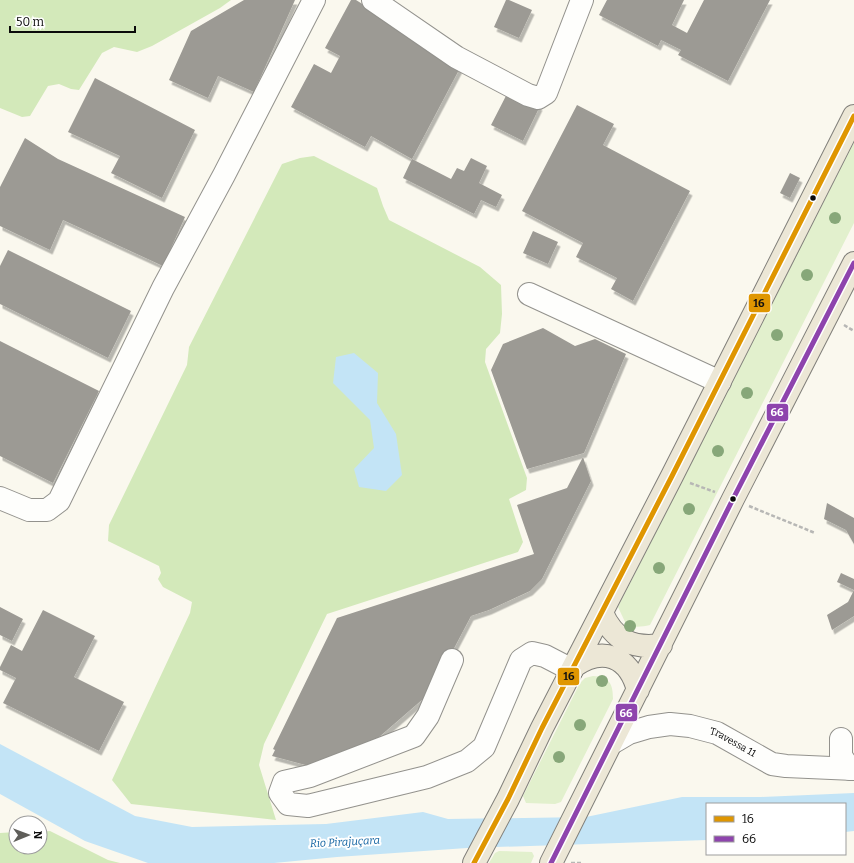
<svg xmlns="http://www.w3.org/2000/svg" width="854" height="863" font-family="Bitter,serif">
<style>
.green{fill:#e2f0cd}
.forest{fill:#d3e9ba}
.water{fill:#c3e4f6}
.building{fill:#9c9a94;filter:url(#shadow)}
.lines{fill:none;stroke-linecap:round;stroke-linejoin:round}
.minor-casing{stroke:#93928d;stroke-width:24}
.major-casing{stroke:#807f7a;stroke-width:24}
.path{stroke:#b7b7b5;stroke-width:2.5;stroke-dasharray:4 2;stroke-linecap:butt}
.minor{stroke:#fefefc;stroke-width:22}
.major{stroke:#ece7d6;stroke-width:22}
.bus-1-casing{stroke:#fff;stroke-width:8}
.bus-2-casing{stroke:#fff;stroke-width:8}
.bus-1{stroke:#df9601;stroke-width:5}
.bus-2{stroke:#8e44ad;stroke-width:5}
.tree{fill:#87a779}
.bus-dot{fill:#0b0b0b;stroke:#fff;stroke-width:1.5}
.labels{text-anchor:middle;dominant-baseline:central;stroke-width:4;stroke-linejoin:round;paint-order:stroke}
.street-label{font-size:10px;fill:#0b0b0b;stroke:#fff}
.water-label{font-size:11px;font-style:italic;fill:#1062a1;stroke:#fff}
.line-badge{stroke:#fff;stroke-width:1.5}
.badge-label{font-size:11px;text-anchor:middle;font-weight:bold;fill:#fff}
.pale-badge-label{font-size:11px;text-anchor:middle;font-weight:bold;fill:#111}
</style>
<defs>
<filter id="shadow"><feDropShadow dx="2.5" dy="4.5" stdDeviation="0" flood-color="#0004"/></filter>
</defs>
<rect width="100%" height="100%" fill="#faf8ee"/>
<path class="green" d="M854 142V223L650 625C641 627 634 628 626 624L618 607Z
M593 676C610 677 613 684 613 699L561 802 555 804 526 803 523 796 580 683 585 678Z
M499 851 532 852 534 856 531 863H489L495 853Z"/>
<path class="forest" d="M0 0H231L220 8 152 46 137 52 114 47 102 53 79 90 71 89 59 84 48 86 30 116 22 117 0 108Z
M314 156 377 188 383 206 389 220 480 267 501 285 502 314 500 333 486 349 485 362 527 478 526 490 509 499 523 542 518 552 327 614 264 744 259 765 276 820 131 804 112 780 190 613 192 602 163 587 158 579 161 573 159 566 108 541 109 525 187 365 189 347 282 164 300 158Z
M50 831 108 860 120 863H0V833L16 832V847H40V832Z"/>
<path class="water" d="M354 353 378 373 377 403 396 434 402 475 386 491 359 487 354 469 374 448 370 420 333 383 336 357Z
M0 744 135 816 192 827 326 824 423 812 448 819 586 817 682 797H761L854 793V831L845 832V804H707V840L467 848 337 857 274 863H148L85 841 0 794Z"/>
<path class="building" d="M244 0H295L254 92 218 76 208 98 169 80 191 31Z
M351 0H356L461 66 412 159 451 179 457 168 464 171 471 158 487 166 479 183 502 195 496 207 481 200 474 214 403 178 412 159 371 136 365 147 291 107 314 64 331 73 340 56 325 48Z
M506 0H509L532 10 519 38 494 27Z
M607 0H684L672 25 687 33 704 0H770L728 81 678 55 681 50 661 40 658 46 599 15Z
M95 78 195 130 162 198 111 173 120 156 68 132Z
M509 90 540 106 523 141 491 125Z
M577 105 614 124 603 145 690 191 633 301 611 289 617 278 576 257 583 243 522 211Z
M25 138 58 159 185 217 163 266 63 220 50 250 0 226V187Z
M790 173 800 178 790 198 780 193Z
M533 231 558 242 548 264 523 253Z
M8 250 131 311 108 358 0 304V266Z
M543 328 575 346 595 339 626 354 584 453 527 469 491 370 503 344Z
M0 341 99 391 53 483 0 456Z
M583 457 591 481 542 579 530 591 489 610 471 616 431 692 371 744 313 767 272 756 275 750 273 749 337 618 534 554 517 505 567 488Z
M827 503 854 518V544L846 530 824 519Z
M841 573 854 579V590L837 582Z
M854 590V616L832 630 827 615 848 602Z
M0 607 23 619 12 641 0 635Z
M43 610 95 636 74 677 124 702 99 751 3 703 16 678 0 670V667L11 645 22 651Z"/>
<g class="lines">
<defs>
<g id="minor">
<path d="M373 0 456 57 528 95 538 98 546 93 582 0"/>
<path d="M529 294 720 382"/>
<path d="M0 498 29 510H47L59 501 163 288 224 175 314 0"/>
<path d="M452 660 428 716 414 736 310 776 284 782 280 793 288 804 308 806 427 777 467 761 484 747 521 660 532 653 545 656 572 670"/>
<path d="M841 739V756L850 769"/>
<path id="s1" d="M612 743 629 733 649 727 670 724 690 726 717 733 772 764 786 766 854 769"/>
</g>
<path id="major" d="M602 613C614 640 632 649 661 645
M574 666C603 646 629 656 638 690
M474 863 508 799 542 728 672 476 854 116
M551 863 733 499 854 263"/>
</defs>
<use href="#minor" class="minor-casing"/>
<use href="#major" class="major-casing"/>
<path class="path" d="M844 325 854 331
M690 483 715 492
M749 506 815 533
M571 863H582"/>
<use href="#minor" class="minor"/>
<use href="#major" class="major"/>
<defs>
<path id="bus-1" d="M474 863 508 799 542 728 672 476 854 116"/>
<path id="bus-2" d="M551 863 733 499 854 263"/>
</defs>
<use href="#bus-1" class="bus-1-casing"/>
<use href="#bus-2" class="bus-2-casing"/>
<use href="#bus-1" class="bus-1"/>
<use href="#bus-2" class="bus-2"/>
</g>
<g class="tree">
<circle cx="835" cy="218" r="6"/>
<circle cx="807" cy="275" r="6"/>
<circle cx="777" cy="335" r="6"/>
<circle cx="747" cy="393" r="6"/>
<circle cx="718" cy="451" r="6"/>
<circle cx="689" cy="509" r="6"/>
<circle cx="659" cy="568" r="6"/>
<circle cx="630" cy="626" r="6"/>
<circle cx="602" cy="681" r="6"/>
<circle cx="580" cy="725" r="6"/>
<circle cx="559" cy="757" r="6"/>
</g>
<g class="bus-dot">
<circle cx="813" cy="198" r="3.5"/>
<circle cx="733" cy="499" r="3.5"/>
</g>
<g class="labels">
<g class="street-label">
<text stroke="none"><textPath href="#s1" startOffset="128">Travessa 11</textPath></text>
</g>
<g class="water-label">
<text transform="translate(345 842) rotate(-3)">Rio Pirajuçara</text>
</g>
</g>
<g class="line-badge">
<rect x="748" y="293" width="23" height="20" rx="4" fill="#df9601"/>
<rect x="766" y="403" width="23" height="19" rx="4" fill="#8e44ad"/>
<rect x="557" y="667" width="23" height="19" rx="4" fill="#df9601"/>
<rect x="615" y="703" width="23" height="19" rx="4" fill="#8e44ad"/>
</g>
<g class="badge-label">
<text x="777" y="416">66</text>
<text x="626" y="717">66</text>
</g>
<g class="pale-badge-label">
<text x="759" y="307">16</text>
<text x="569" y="680">16</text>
</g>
<rect x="706" y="803" width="140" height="52" fill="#ffffff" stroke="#9d9d9d"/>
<rect x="714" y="816" width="20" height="6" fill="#df9601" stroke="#9d9d9d"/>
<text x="742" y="823" font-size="12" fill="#0b0b0b">16</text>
<rect x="714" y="836" width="20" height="6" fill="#8e44ad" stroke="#9d9d9d"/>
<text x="742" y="843" font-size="12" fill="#0b0b0b">66</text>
<g transform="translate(28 835) rotate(89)"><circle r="19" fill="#ffffff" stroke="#9d9d9d"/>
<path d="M0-3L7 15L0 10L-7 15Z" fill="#5f5e5a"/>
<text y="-6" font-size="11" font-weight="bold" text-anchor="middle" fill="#0b0b0b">N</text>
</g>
<path d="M10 26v6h125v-6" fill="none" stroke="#0b0b0b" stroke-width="2"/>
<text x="16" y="26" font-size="12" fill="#0b0b0b" stroke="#ffffff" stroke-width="3" paint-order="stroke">50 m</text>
</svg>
